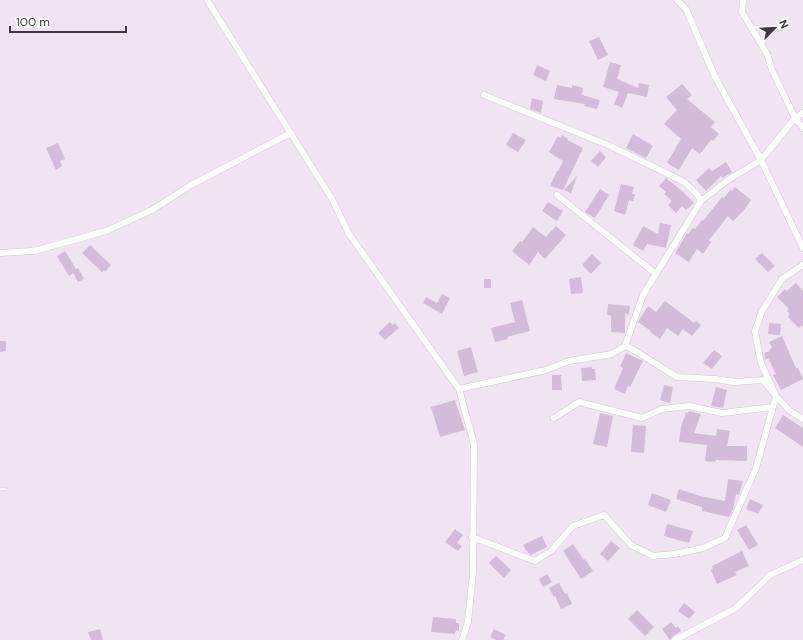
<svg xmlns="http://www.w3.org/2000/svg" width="803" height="640" font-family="'DM Sans',sans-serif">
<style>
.building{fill:#d2bcd7}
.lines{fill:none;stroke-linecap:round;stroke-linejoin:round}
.service-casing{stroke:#d8c3dc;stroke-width:4}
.minor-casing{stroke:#d8c3dc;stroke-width:7}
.service{stroke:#fff;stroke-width:3}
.minor{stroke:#fff;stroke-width:6}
</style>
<rect width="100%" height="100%" fill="#f1e4f2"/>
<path class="building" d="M599 37 608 55 598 60 589 41Z
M610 62 621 65 617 79 638 88 639 83 649 85 647 97 628 93 622 108 614 104 619 92 603 87Z
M537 65 550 71 546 81 533 75Z
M682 84 692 95 687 99 715 122 711 127 719 134 713 141 711 140 700 154 692 148 679 170 667 163 681 139 664 124 677 110 666 97Z
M557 85 572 88V85L583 88 582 95 600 100 597 109 584 106 585 104 554 99Z
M532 98 543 101 541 113 530 109Z
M513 133 526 140 518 152 506 145Z
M633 134 653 146 646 158 626 148Z
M562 135 568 139 567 140 583 148 563 190 550 186 557 171H558L563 161 549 152 558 136 561 138Z
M58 143 65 159 60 161 62 166 56 170 46 148Z
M600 151 606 157 598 167 591 161Z
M726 162 732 172 723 178 721 176 706 191 696 180 709 168 712 171Z
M577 176 571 193 564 190Z
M666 178 681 190 694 203 686 210 682 206 676 213 668 205 672 201 664 194 666 192 659 186Z
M621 184 634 187 632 194H635L633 201 629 200 625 215 614 211Z
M735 187 751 200 744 210 733 221 728 216 709 240 711 242 703 254 697 249 689 262 675 253 687 233 688 234 693 228 695 229 702 220 703 221 722 197 724 198 731 189 732 191Z
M600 189 609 195 595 218 585 212Z
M548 202 563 211 557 221 542 211Z
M660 223 671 225 666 248 647 244 643 251 633 245 643 226 658 234Z
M556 226 566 235 545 259 538 252 529 265 512 251 520 241 522 242 533 227 546 237Z
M90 245 111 265 105 272 104 270 102 272 82 253Z
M65 251 76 269 78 268 84 279 78 282 73 273 69 276 57 256Z
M762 253 775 266 768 272 755 259Z
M592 254 601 263 591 274 582 265Z
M581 277 583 293 571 294 569 279Z
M484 279H491V288H484Z
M796 283 803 291V325L799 328 788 317 790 314 787 311 789 309 777 297 785 289 787 291Z
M442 294 450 298 442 314 423 303 426 297 437 303Z
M522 300 530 331 507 337 508 339 495 342 491 328 515 322 510 303Z
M665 301 694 323 696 321 701 325 692 336 683 329 678 336 667 328 660 339 650 332 651 331 638 322 648 306 656 312Z
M608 304 630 306 629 315 625 313V333L611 332V316L607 315Z
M390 322 393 325 395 323 399 328 385 340 378 333Z
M769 323 781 324 780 335 768 334Z
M782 336 796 368H798L803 379 781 390 773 375 776 374 768 358 765 360 764 353 770 351 769 350 772 348 769 342Z
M0 341H6V351L0 352Z
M471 347 478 372 464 376 457 351Z
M714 350 722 356 712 369 703 363Z
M626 353 643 361 630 387 628 386 625 394 614 389 623 368 620 367Z
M592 367V369H595L596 380 582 381 581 368Z
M552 375H561L562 390H552Z
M664 385 673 387 670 403 660 400Z
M716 387 727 390 723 408 711 406Z
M455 400 465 430 440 437 431 407Z
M689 411 701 414 694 433 716 436 717 429 730 431 727 446H747V461L716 460 715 462 705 461 707 445 679 442 681 427 686 413H688Z
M600 413 613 416 607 447 593 444Z
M783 415 803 428V447L775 428Z
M633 425 646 426 644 453 631 452Z
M728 479 743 481 739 495 736 494 733 509 729 517 702 511V507L676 499 679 489 700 496 725 501Z
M652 493 671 500 666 512 648 505Z
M750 499 763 505 758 514 746 509Z
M667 524 693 531 689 543 664 536Z
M746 525 758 545 749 550 737 530Z
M455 529 463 535 457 543 462 546 458 551 445 542Z
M542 536 547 547 531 555 528 553 523 545Z
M611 541 620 548 608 561 600 554Z
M573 544 584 560 585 559 593 571 581 579 563 551Z
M742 551 749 566 735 572 737 575 717 584 711 570 713 569 712 566Z
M496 556 511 570 504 578 489 563Z
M547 574 552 582 543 587 539 579Z
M559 583 565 594 567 593 572 604 561 609 555 596 554 597 549 588Z
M684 603 695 612 689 619 678 611Z
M637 610 654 627 645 636 628 619Z
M433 617 456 619V623H459V631L456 630 455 634 431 632Z
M671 622 676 628 678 626 681 631 673 636 670 640 662 629Z
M100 629 103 640H91L88 632Z
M494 629 506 635 503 640H496L490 637Z"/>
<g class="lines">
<defs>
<path id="service" d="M0 489H5"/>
<path id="minor" d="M207 0 332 199 349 234 459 389 474 444 473 572 468 622 462 640
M677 0 686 9 715 77 761 160 803 248
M743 0 742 12 767 54 772 70 795 118 803 128
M484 95 608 145 658 169 684 182 697 194 701 201
M557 195 656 274
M0 253 34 251 106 231 152 210 191 185 291 133
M803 265 782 279 762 311 755 331 761 363 776 396 790 411 803 419
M625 346 643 295 701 201 728 180 761 160 795 118 803 113
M459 389 546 370 569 361 612 354 625 346 632 349 677 377 715 379 734 382 763 380 776 396 756 468 725 538 703 548 675 554 653 556 631 545 604 515 573 526 551 551 535 561 472 537
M554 418 579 402 642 418 662 409 689 406 722 413 773 407
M675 640 736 608 770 575 803 560"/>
</defs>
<use href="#service" class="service-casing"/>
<use href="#minor" class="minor-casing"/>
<use href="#service" class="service"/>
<use href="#minor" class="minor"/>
</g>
<g transform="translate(775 28) rotate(66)" stroke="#ffffff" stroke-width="3" paint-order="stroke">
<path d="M0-3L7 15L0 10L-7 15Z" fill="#413444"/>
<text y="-6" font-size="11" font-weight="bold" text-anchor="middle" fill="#413444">N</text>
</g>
<path d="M10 26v6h116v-6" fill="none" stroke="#413444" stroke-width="2"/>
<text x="16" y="26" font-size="12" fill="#413444" stroke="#ffffff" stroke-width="3" paint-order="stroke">100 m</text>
</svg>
